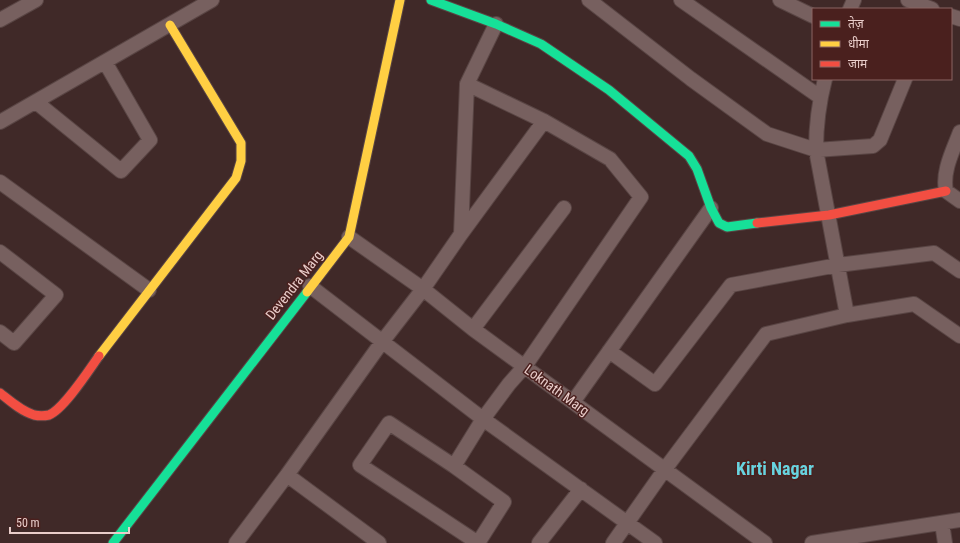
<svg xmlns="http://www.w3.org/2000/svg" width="960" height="543" font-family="'Roboto Condensed','Noto Sans Devanagari',sans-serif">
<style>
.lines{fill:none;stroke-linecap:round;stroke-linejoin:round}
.street-casing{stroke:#594544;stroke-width:16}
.fast-casing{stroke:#594544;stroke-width:11}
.slow-casing{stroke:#594544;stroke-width:11}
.jam-casing{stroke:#594544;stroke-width:11}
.street{stroke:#77605f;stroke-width:14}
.fast{stroke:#16e098;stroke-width:9}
.slow{stroke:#ffcf43;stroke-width:9}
.jam{stroke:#f24e42;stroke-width:9}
.labels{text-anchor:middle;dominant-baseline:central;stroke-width:3;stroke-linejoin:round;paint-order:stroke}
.street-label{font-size:14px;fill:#e9cdca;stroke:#4a201e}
.district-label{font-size:18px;font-weight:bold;fill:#68d3df;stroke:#4a201e}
</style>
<rect width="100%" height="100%" fill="#402928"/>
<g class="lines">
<defs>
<path id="street" d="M589 0 691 79 767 134 816 150 873 146 880 140 905 79
M681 0 820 97
M780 0 813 16
M908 0 932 9
M850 9 854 0
M951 16 960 19
M0 20 36 0
M825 79C819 102 816 126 816 150L847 315
M36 102 121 171 150 140 105 62
M0 122 212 0
M960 132C953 151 942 171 946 191L960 201
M0 182 149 290
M461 234 467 84
M349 237 423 289 473 329 765 543
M0 252 56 295 14 343 0 332
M310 286 483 419 655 543
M473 329 564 208
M609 351 655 384 731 285 838 265 934 253 960 271
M573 402 711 208
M389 423 454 466 504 502 478 543 360 465Z
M454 466 483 419 509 384 525 366 641 197 610 159 544 121 467 84 496 24
M287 475 379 543
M942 523 945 543
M236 543 287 475 382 342 423 289 461 234 544 121
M539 543 581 489
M613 543 665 469 766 334 847 315 914 304 960 336
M812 543 960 520"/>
<path id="fast" d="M431 0 496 24 541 44 609 90 689 156 697 169 711 208 719 223 727 227 757 223
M113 543 307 292"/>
<path id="slow" d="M307 292 349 237 400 0
M99 356 236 178 241 161V143L170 25"/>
<path id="jam" d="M757 223 829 215 946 191
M0 393C10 401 21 411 34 415 39 416 44 416 49 415 64 409 89 370 99 356"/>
</defs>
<use href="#street" class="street-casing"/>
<use href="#fast" class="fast-casing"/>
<use href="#slow" class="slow-casing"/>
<use href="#jam" class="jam-casing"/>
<use href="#street" class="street"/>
<use href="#fast" class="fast"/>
<use href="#slow" class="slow"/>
<use href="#jam" class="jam"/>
</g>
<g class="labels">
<g class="street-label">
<text transform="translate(294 285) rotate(-52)">Devendra Marg</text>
<text transform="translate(557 390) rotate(36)">Loknath Marg</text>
</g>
<g class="district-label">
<text x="775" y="468">Kirti Nagar</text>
</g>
</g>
<rect x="812" y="8" width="140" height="72" fill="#4a201e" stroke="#8a6563"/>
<rect x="820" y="21" width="20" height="6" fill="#16e098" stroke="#8a6563"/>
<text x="848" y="28" font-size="12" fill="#e9cdca">तेज़</text>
<rect x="820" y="41" width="20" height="6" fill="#ffcf43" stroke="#8a6563"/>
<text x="848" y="48" font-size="12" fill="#e9cdca">धीमा</text>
<rect x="820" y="61" width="20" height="6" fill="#f24e42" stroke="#8a6563"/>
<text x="848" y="68" font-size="12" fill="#e9cdca">जाम</text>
<path d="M10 527v6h119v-6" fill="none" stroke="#e9cdca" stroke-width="2"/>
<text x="16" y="527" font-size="12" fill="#e9cdca" stroke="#4a201e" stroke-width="3" paint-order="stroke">50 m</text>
</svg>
